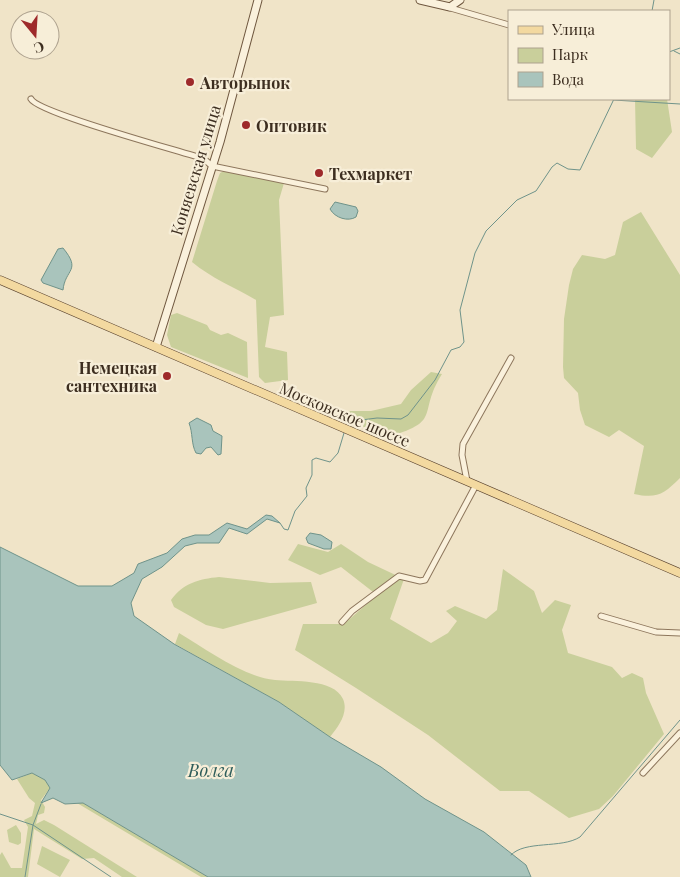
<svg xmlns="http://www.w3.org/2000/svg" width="680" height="877" font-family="'Playfair Display',serif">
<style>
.green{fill:#c9cf9b}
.water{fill:#a9c4bc;stroke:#6f938a}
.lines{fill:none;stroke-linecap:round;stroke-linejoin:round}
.stream{stroke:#6f938a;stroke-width:1}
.street-casing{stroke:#8d765c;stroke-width:7}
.secondary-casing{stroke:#6f573f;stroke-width:9}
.primary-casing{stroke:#5b4430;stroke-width:9}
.street{stroke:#faf1dc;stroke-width:5}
.secondary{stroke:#faf1dc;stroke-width:7}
.primary{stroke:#f3d9a0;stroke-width:8}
.poi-dot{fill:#9e2a2b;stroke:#f7eed8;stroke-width:2}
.labels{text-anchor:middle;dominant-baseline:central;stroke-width:4.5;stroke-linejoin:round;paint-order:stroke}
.poi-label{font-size:16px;font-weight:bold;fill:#3d2e20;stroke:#f7eed8;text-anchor:start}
.street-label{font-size:16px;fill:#3d2e20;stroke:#f7eed8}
.water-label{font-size:18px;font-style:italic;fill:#2f5d5a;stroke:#f7eed8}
</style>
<rect width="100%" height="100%" fill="#f0e4c8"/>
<path class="green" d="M635 99H667L672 132 652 158 636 149Z
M226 170 284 183 279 200 284 315 270 317 265 347 287 352 288 380 265 383 259 377 256 300C234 287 211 278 192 262L217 181 220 173Z
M641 212 680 275V478C664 494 657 499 634 494L644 446 619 430 609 437 585 425 580 410 578 393 564 378 563 367 564 319 569 285 573 269 582 255 605 259 615 255 623 222Z
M177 313 207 325 210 330 221 335 228 333 247 342 248 378 171 347 167 335 171 315Z
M431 372 442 374C416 415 445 421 384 438L345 417V411H371L401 404 411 390Z
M298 544 328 552 341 544 368 562 404 579 390 619 431 643 448 633 457 621 446 611 455 606 486 619 497 610 503 569 534 591 542 613 555 600 571 605 562 630 568 653 612 667 622 678 632 673 643 678 646 693 664 734 613 796 599 809 569 818 529 791H500L428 735 356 688 295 650 303 624H344L377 595 341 567 320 575 288 560Z
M219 577 270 583 311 582 317 603 223 629 206 625 174 607 171 600C183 583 199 579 219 577Z
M179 633C208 650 241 676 275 680 294 682 333 678 343 699 349 713 338 727 330 737L279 702 175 644Z
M32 773 45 780 50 788 41 800 45 807 44 813 38 815 36 824 44 820 54 825 137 877H122L94 858 82 859 34 829 28 877H0V855L2 852 11 868H22L28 827 24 820 32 816 35 803 29 798 17 779Z
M77 803H83L208 877H201Z
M16 825 21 833V843L18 845 9 842 7 830Z
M42 846 70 860 60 877 37 864Z"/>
<path class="water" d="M335 202 356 207 358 211 356 217C348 222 335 218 330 209Z
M63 248C82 271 65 269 63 290L43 283 41 280 58 249Z
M197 418 211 425 213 431 222 436 221 454 218 455 211 447 206 448 201 454 196 453C191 444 193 433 189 423Z
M266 515 272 516 280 523 267 519 247 534 229 528 219 543H197L185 546 162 567 142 579 131 603 134 616 174 644 279 702 330 737 381 767 425 799 484 832 526 865 531 877H208L83 803 65 804 53 798 41 803 50 788 45 780 32 773 12 780 0 765V547L78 586H112L134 573 138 564 167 553 182 539 195 535H209L227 523 247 529Z
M310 533 321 535 332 542 331 549H324L308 543 306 538Z"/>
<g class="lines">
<path class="stream" d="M652 11 654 0
M674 51 680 54
M669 52 680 48
M613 100 680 104
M347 427 349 424 361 420 377 418 401 419 408 415 435 380 451 350 460 347 464 342 460 310 475 253 486 231 517 200 536 191 552 167 557 163 568 169 580 170 614 99
M280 523 284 529 288 530 295 511 307 496 306 488 312 475V460L316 458 330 462 338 453 344 433
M0 814 33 825 111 877
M511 855C525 840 561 849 580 837L680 720
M25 877 33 825 41 804"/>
<defs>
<path id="street" d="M447 7 509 25
M31 99C38 113 180 151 204 159L212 166 325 189
M467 481 462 455 463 444 511 358
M601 616 656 632 680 633
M342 622 352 611 399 576 420 581 425 580 476 485
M643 773 680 733"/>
<path id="secondary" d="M420 0 450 7 460 0
M156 347 220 142 258 0"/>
<path id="primary" d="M0 280 680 573"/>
</defs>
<use href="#street" class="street-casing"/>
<use href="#secondary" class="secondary-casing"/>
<use href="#primary" class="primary-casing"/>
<use href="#street" class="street"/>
<use href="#secondary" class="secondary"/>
<use href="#primary" class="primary"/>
</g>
<g class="poi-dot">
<circle cx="190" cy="82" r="5"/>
<circle cx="246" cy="125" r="5"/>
<circle cx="319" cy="173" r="5"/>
<circle cx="167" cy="376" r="5"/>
</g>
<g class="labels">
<g class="poi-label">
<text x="200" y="82">Авторынок</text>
<text x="256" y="125">Оптовик</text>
<text x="329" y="173">Техмаркет</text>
<text x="157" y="367" text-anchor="end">Немецкая<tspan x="157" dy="18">сантехника</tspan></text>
</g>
<g class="street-label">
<text transform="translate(195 170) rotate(-73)">Коняевская улица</text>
<text transform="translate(345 414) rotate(23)">Московское шоссе</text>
</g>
<g class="water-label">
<text x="211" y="770">Волга</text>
</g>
</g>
<rect x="508" y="10" width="162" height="90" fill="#f7eed8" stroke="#ada18e"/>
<rect x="518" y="26" width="25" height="8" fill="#f3d9a0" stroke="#ada18e"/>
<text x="552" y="35" font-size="15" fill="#3d2e20">Улица</text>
<rect x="518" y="48" width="25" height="15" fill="#c9cf9b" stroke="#ada18e"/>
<text x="552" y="60" font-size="15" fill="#3d2e20">Парк</text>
<rect x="518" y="72" width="25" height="15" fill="#a9c4bc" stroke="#ada18e"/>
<text x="552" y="85" font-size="15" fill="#3d2e20">Вода</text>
<g transform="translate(35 35) rotate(162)"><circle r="24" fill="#f7eed8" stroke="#ada18e"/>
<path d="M0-4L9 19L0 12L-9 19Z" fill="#9e2a2b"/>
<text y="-8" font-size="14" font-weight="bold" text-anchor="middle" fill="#3d2e20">С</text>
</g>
</svg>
